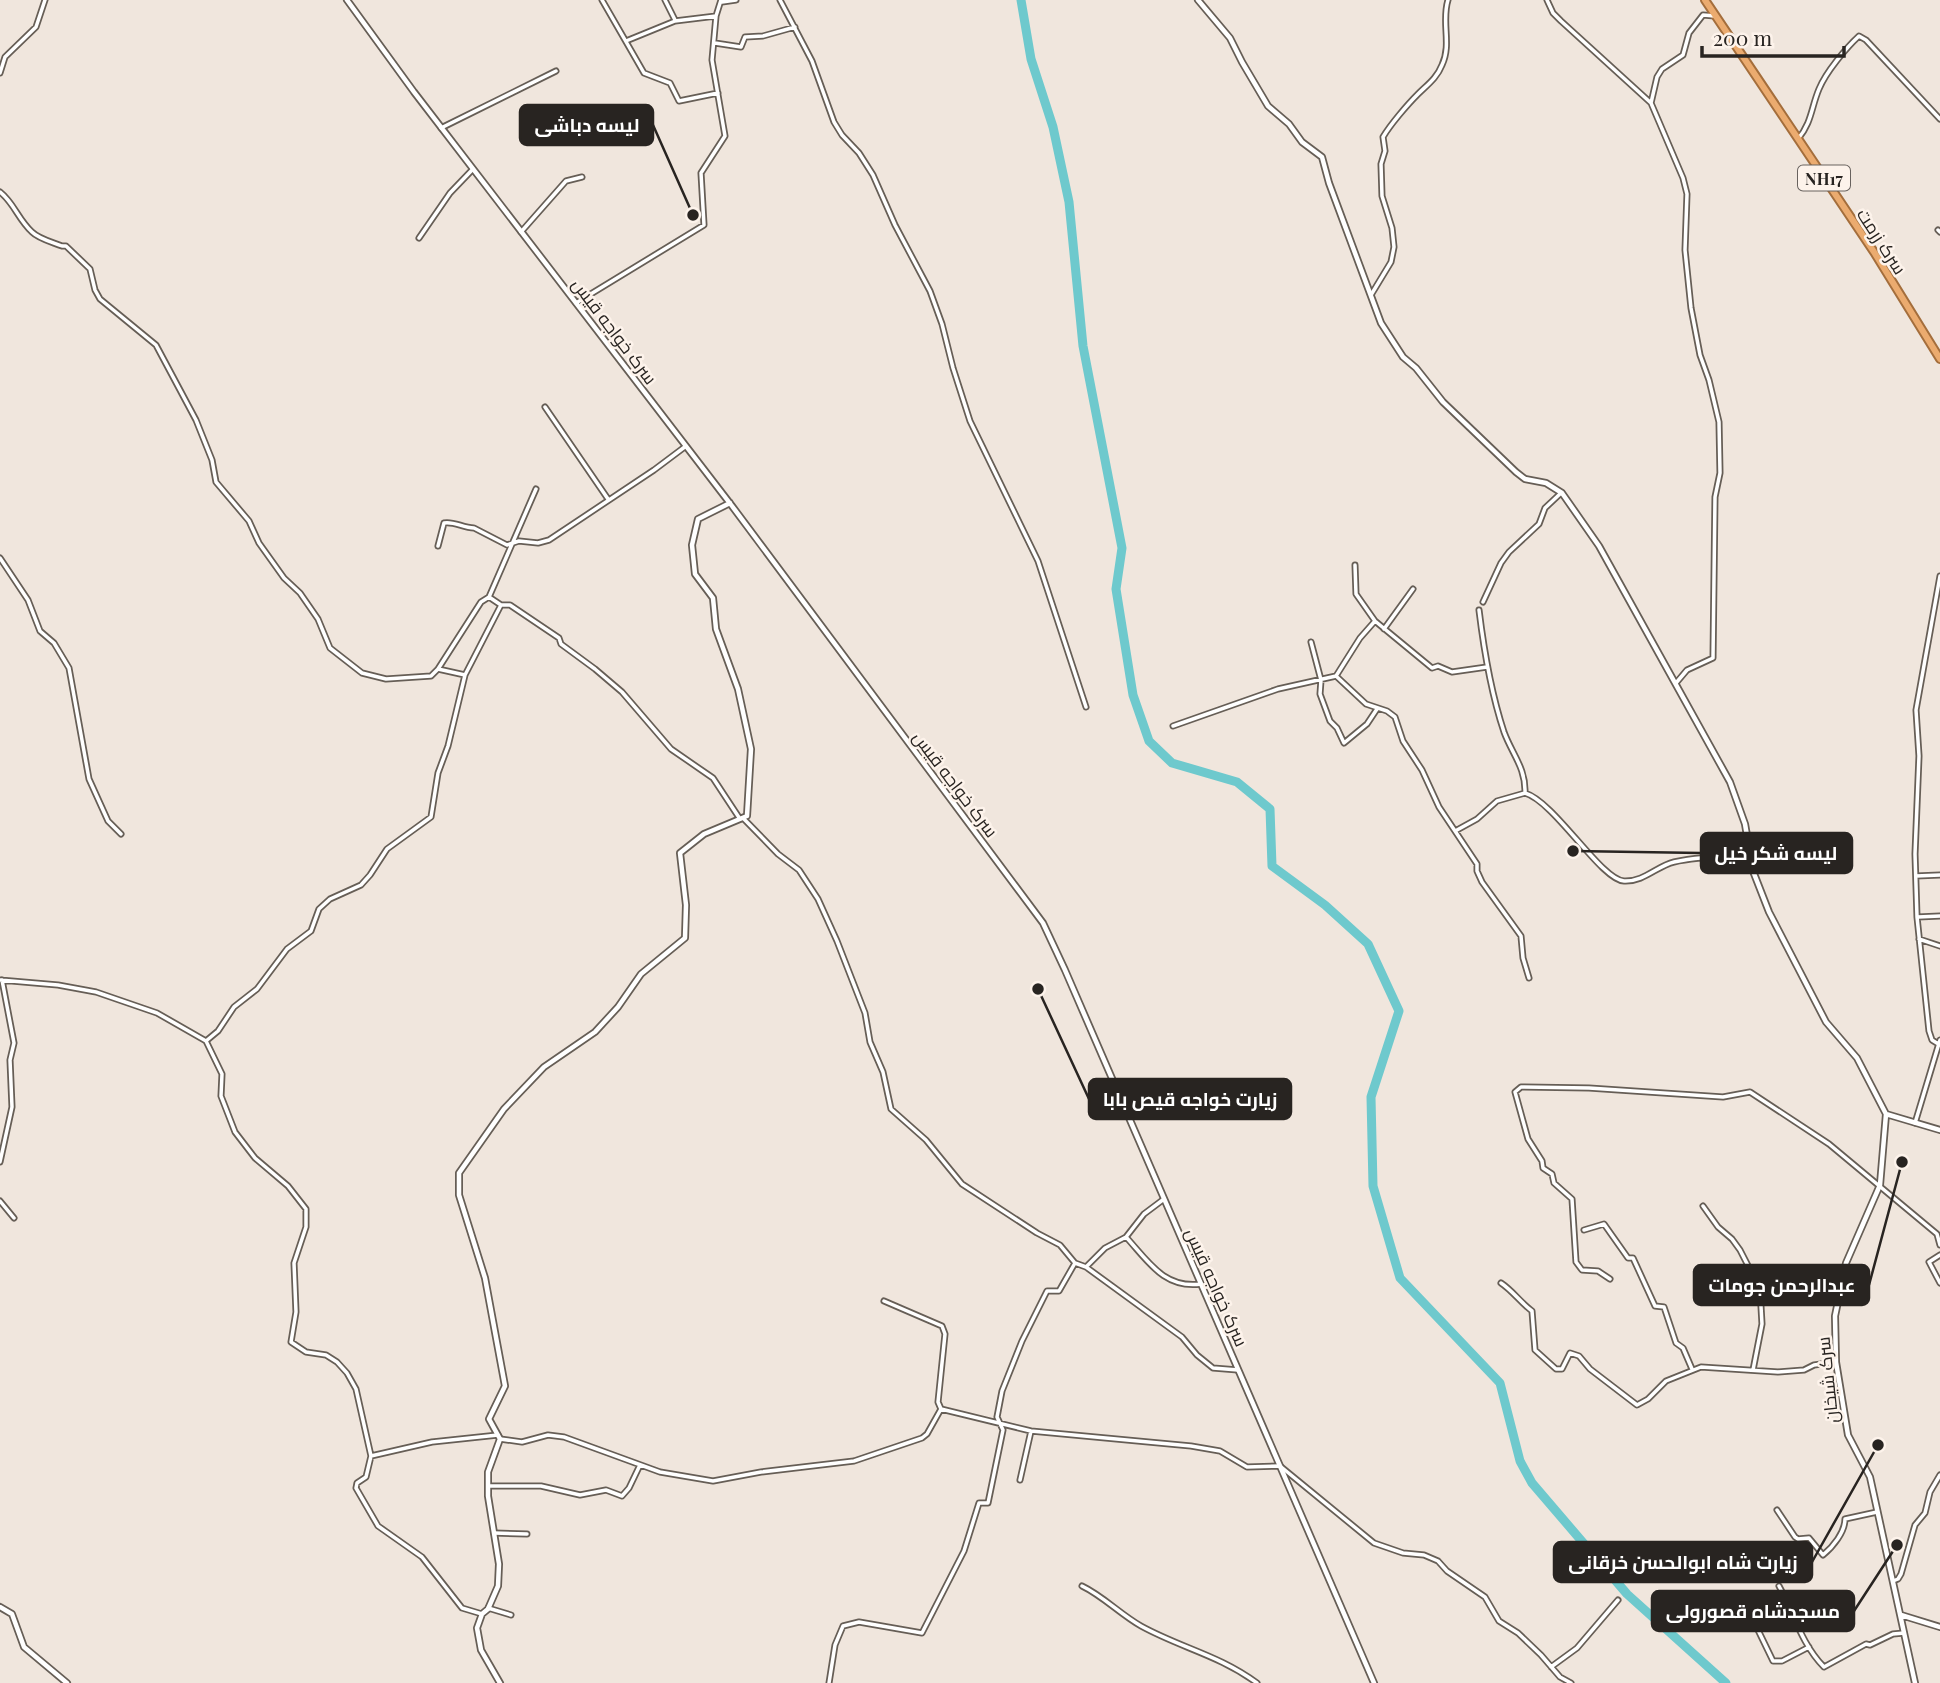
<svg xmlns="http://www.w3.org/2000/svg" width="1940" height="1683" font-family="'Playfair Display',Cairo,serif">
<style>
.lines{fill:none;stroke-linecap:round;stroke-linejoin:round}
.river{stroke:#6ec9cd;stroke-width:9}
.minor-casing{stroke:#665e56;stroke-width:7}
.tertiary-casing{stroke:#665e56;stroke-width:8}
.trunk-casing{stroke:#a46e3c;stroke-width:10}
.minor{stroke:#fff;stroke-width:3.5}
.tertiary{stroke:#fff;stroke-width:4.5}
.trunk{stroke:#ebab6f;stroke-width:6}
.labels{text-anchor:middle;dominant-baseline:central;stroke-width:5;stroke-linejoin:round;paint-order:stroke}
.shield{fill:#fdf3eb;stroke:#68625e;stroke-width:2}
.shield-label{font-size:16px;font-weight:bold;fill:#282421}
.street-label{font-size:18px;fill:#282421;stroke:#fdf3eb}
.leader{fill:none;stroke:#282421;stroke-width:2.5}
.callout-dot{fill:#282421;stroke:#fdf3eb;stroke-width:2.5}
.callout{fill:#282421;stroke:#282421;stroke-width:2.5}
.callout-label{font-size:19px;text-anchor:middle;font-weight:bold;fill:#fff}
</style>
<rect width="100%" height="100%" fill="#f0e6dd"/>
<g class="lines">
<path class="river" d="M1021 0 1031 59 1053 127 1069 202 1083 346 1122 548 1116 589 1133 695 1149 741 1172 763 1237 782 1270 809 1272 866 1325 905 1368 944 1399 1011 1371 1097 1373 1186 1400 1278 1500 1383 1520 1461 1532 1483 1627 1594 1726 1683"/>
<defs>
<path id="minor" d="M602 0 644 73 670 83 679 101 718 93
M665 0 675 20
M780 0 812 61 834 122 842 135 859 153 873 175 895 225 930 291 942 324 953 368 970 421 1038 561 1086 707
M1547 0 1553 13 1561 21 1651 103 1683 178 1687 194 1685 250 1691 308 1700 355 1709 380 1719 422 1720 473 1715 497 1713 658 1687 670 1676 683
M722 2 736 0
M626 41 675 21 716 16
M715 43 741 47 745 37 763 36 795 27
M0 73 5 57 36 27 45 0
M1651 103 1657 77 1662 69 1683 55 1689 33 1703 15 1715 16
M441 128 556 71
M1798 139C1812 122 1811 108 1819 89 1826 72 1846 48 1859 36L1866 40 1940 119
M0 192C14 203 18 219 32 232 39 239 52 242 62 246H66L90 269 95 290 100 299 156 345 196 420 212 460 216 482 249 521 259 543 284 578 300 593 318 619 330 648 362 673 386 679 431 676 438 669 465 675
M1938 230 1940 232
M521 232 566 181 582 177
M419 238 450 193 473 169
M1371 295 1391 262 1394 247 1392 228 1382 196 1381 164 1385 151 1383 137C1390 125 1407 105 1418 94 1427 85 1437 78 1442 65 1452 44 1441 22 1448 0
M576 303 704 225 701 173 725 136 712 60 716 16 721 0
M545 407 608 499
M438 546 444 523C454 521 463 528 474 528L507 545 519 541 538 543 549 540 654 470 686 446
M0 558 28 600 40 631 54 643 69 668 89 779 108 821 121 834
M1355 565 1356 594 1375 621 1432 668 1438 666 1452 672 1487 667
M1940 576 1916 710 1919 756 1915 854 1917 917 1929 1031 1932 1040 1940 1045
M489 597 501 605H510L559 638 561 644 595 669 622 692 671 749 713 778 740 819
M1483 602 1501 563 1509 552 1539 524 1545 508 1561 493
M1479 610C1484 651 1491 693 1504 732 1512 754 1526 768 1525 793 1555 802 1601 880 1624 881 1644 882 1657 866 1674 862 1698 856 1725 857 1750 856
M1384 629 1413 589
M1311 642 1321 680 1320 694 1330 721 1337 728 1344 743 1367 724 1377 709
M438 669 481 602 489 597 536 489
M1336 676 1360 638 1375 621
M1173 726 1278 689 1336 676 1366 704 1387 711 1395 717 1403 741 1422 770 1439 807 1477 864V871L1482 882 1521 936 1523 958 1529 978
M743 818 778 854 799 870 818 899 837 941 865 1013 870 1042 883 1072 891 1109 926 1140 962 1184 1037 1233 1060 1245 1075 1263 1086 1267 1182 1337 1197 1355 1213 1368 1238 1370
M1457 830 1477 819 1497 801 1525 793
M1916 876 1940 875
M1918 917 1940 916
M1919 939 1940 946
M0 980 58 985 96 992 157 1013 206 1041 222 1074 221 1096 235 1132 255 1158 288 1186 306 1209V1227L294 1263 296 1312 291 1342 306 1352 326 1355 337 1362 347 1373 356 1389 371 1456 366 1477 357 1483 356 1488 378 1526 422 1557 462 1608 482 1614
M206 1041 218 1031 234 1007 257 989 287 949 311 931 319 909 330 899 361 885 370 875 387 849 431 817 438 773 448 746 465 675 501 605
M1915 1123 1940 1040
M0 1162 12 1107 10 1060 14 1043 2 980
M0 1201 14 1218
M1703 1206 1718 1227 1732 1239 1740 1250 1760 1289 1762 1324 1753 1370
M1584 1230 1604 1224 1628 1258H1633L1655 1306 1664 1307 1676 1343 1683 1348 1692 1369
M1126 1237C1148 1261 1164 1289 1201 1284
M1940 1255 1929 1262 1940 1283
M1086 1267 1105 1248 1126 1237 1144 1214 1164 1199
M1610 1279 1598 1271 1582 1270 1576 1262 1572 1199 1554 1183 1552 1174 1543 1168 1542 1161 1528 1139 1515 1092 1521 1087 1589 1088 1723 1097 1750 1092 1829 1144 1937 1234 1940 1245
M1501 1283C1513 1291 1520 1302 1532 1311L1535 1350 1556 1369H1562L1570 1353 1579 1356 1590 1369 1637 1405 1648 1399 1666 1381 1701 1367 1778 1372 1804 1370 1814 1365 1836 1362
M884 1301 942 1326 945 1334 938 1402 941 1409 1031 1431 1191 1446 1220 1451 1247 1467 1280 1466 1374 1543 1403 1553 1424 1555 1438 1561 1447 1571 1485 1597 1499 1621 1518 1633 1541 1655 1560 1677 1571 1683
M500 1439 522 1442 548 1435 564 1437 660 1472 713 1481 761 1472 854 1461 922 1438 927 1434 941 1409
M371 1456 432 1442 498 1435
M1020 1480 1031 1431
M488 1486H541L580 1495 606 1490 622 1496 629 1488 640 1465
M1777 1510 1795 1537 1798 1539 1809 1538 1823 1555C1833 1547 1845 1532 1845 1519L1877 1512
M494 1533 527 1534
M1893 1581 1898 1579 1901 1574 1915 1525 1925 1513 1930 1492 1940 1475
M1082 1586C1103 1596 1120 1614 1141 1626 1181 1648 1219 1655 1257 1683
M1779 1586C1793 1612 1802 1645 1824 1667L1866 1644 1870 1645 1893 1634 1904 1633
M488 1608 511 1615
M1758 1630 1773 1661H1782L1809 1647
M1551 1667 1577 1648 1618 1600
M829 1683 835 1645 843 1626 859 1622 922 1633 964 1551 979 1503H988L1003 1430 997 1417 1002 1391 1022 1341 1047 1291H1059L1075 1263"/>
<path id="tertiary" d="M347 0 414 92 732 506 1043 923 1065 970 1374 1683
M1198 0 1230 38 1242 62 1268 106 1289 124 1302 142 1322 157 1329 183 1381 323 1403 357 1416 368 1443 402 1516 472 1525 479 1546 483 1562 493 1599 546 1730 782 1745 824 1753 871 1769 912 1826 1022 1857 1058 1886 1114 1940 1130
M1886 1114 1880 1185 1846 1263 1835 1316 1836 1362 1848 1435 1870 1477 1915 1683
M0 1607 12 1614 24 1647 67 1683
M1901 1615 1940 1627
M500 1683 481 1650 477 1628 482 1614 488 1609 498 1586 499 1564 488 1496V1472L500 1439 489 1419 505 1386 485 1278 459 1195V1173L504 1109 544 1067 595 1032 618 1007 641 974 685 938 686 905 680 853 704 834 747 816 751 749 738 689 716 629 713 598 695 574 692 545 698 519 730 503"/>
<path id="trunk" d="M1705 0 1874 252 1940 359"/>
</defs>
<use href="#minor" class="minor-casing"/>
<use href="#tertiary" class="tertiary-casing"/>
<use href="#trunk" class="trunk-casing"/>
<use href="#minor" class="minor"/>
<use href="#tertiary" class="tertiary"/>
<use href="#trunk" class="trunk"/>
</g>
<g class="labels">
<rect class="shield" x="1798" y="165.5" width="52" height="25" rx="5"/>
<g class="shield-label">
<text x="1824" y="178">NH17</text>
</g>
<g class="street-label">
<text transform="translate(1882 241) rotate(57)">سرک زرمت</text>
<text transform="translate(615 331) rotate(53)">سرک خواجه قیس</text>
<text transform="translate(956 784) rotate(53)">سرک خواجه قیس</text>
<text transform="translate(1217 1287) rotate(66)">سرک خواجه قیس</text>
<text transform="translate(1827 1380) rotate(-96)">سرک شیخان</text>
</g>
</g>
<path class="leader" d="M693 215L653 125M1573 851L1701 853M1038 989L1089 1099M1902 1162L1869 1285M1878 1445L1812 1562M1897 1545L1854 1611"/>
<g class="callout-dot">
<circle cx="693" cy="215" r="7"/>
<circle cx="1573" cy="851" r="7"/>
<circle cx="1038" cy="989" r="7"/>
<circle cx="1902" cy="1162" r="7"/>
<circle cx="1878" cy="1445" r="7"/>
<circle cx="1897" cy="1545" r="7"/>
</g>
<g class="callout">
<rect x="520" y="105" width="133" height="40" rx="7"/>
<rect x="1701" y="833" width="151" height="40" rx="7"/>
<rect x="1089" y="1079" width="202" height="40" rx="7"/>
<rect x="1694" y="1265" width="175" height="40" rx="7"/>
<rect x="1554" y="1542" width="258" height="40" rx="7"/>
<rect x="1652" y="1591" width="202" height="40" rx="7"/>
</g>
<g class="callout-label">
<text x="587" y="132">لیسه دباشی</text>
<text x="1776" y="860">لیسه شکر خیل</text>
<text x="1190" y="1106">زیارت خواجه قیص بابا</text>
<text x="1782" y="1292">عبدالرحمن جومات</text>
<text x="1683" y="1569">زیارت شاه ابوالحسن خرقانی</text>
<text x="1753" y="1618">مسجدشاه قصورولی</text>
</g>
<path d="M1702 46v10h142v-10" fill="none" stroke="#282421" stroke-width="3.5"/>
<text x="1713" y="46" font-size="21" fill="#282421" stroke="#fdf3eb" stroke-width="5" paint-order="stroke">200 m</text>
</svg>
